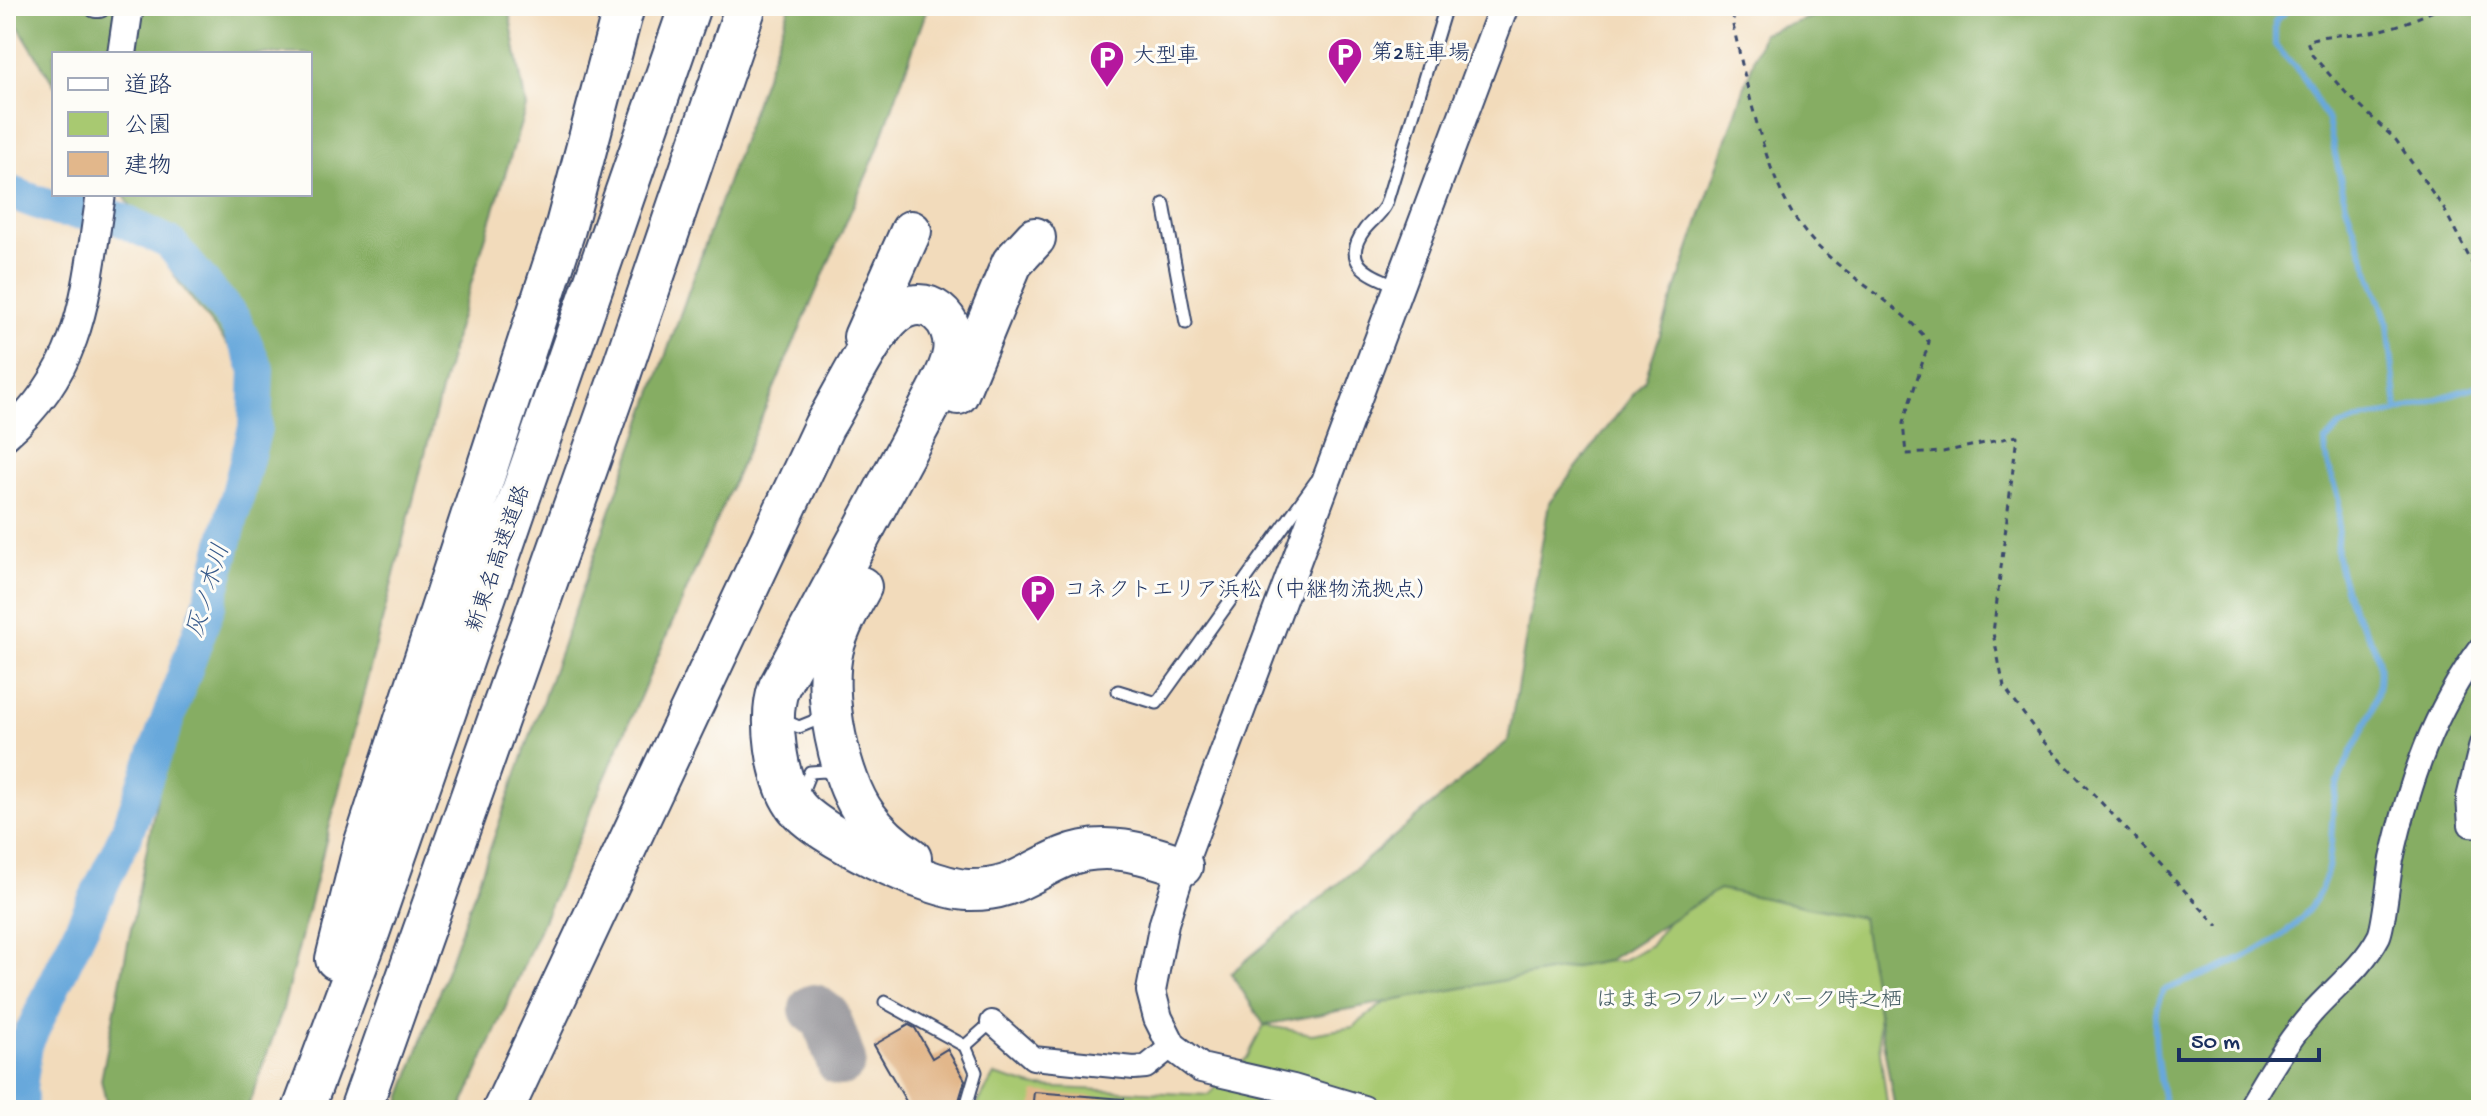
<svg xmlns="http://www.w3.org/2000/svg" width="2487" height="1116" font-family="'Gochi Hand','Klee One',sans-serif">
<style>
.green{fill:#a8c971;stroke:#627c68;stroke-width:2}
.forest{fill:#86ad63;stroke:#506e60;stroke-width:2}
.lines{fill:none;stroke-linecap:round;stroke-linejoin:round}
.stream{stroke:#67a8db;stroke-width:6}
.river{stroke:#67a8db;stroke-width:34}
.taxiway{stroke:#86858c;stroke-width:50}
.building{fill:#e2b78b}
.service-casing{stroke:#3b496c;stroke-width:15}
.minor-casing{stroke:#3b496c;stroke-width:26}
.tertiary-casing{stroke:#3b496c;stroke-width:32}
.motorway-casing{stroke:#3b496c;stroke-width:44}
.path{stroke:#3b496c;stroke-width:3;stroke-dasharray:6 6;stroke-linecap:butt}
.service{stroke:#fff;stroke-width:11}
.minor{stroke:#fff;stroke-width:22}
.tertiary{stroke:#fff;stroke-width:28}
.motorway{stroke:#fff;stroke-width:40}
.labels{text-anchor:middle;dominant-baseline:central;stroke-width:6;stroke-linejoin:round;paint-order:stroke}
.poi-label{font-size:22px;fill:#1b2f5e;stroke:#fdfcf7;text-anchor:start}
.street-label{font-size:22px;fill:#1b2f5e;stroke:#fdfcf7}
.park-label{font-size:22px;fill:#455d64;stroke:#fdfcf7}
.water-label{font-size:24px;font-style:italic;fill:#36598a;stroke:#fdfcf7}
</style>
<rect width="100%" height="100%" fill="#fdfcf7"/>
<filter id="ink" filterUnits="userSpaceOnUse"><feTurbulence type="fractalNoise" baseFrequency=".0125" numOctaves="2"/><feDisplacementMap in="SourceGraphic" scale="16" xChannelSelector="R" yChannelSelector="G"/><feConvolveMatrix kernelMatrix="1 2 1 2 8 2 1 2 1" color-interpolation-filters="sRGB"/></filter>
<filter id="wash" filterUnits="userSpaceOnUse"><feTurbulence type="fractalNoise" baseFrequency=".006" numOctaves="4" result="noise"/><feDisplacementMap in="SourceGraphic" scale="32" xChannelSelector="R" yChannelSelector="G"/><feGaussianBlur stdDeviation="1.8" result="paint"/><feColorMatrix in="noise" values="0 0 0 0 0 0 0 0 0 0 0 0 0 0 0 0 0 1.4 0 .05"/><feComposite in="paint" operator="in"/></filter>
<g filter="url(#wash)">
<rect width="100%" height="100%" fill="#f2dbbb"/>
<path class="green" d="M1736 886 1872 908 1880 1052 1888 1110H974L994 1075 1037 1087 1208 1095 1247 1058 1264 1025 1312 1034 1353 1027 1384 1003 1569 962 1621 961 1651 945 1673 915 1704 891Z"/>
<path class="forest" d="M6 6H508L526 107 457 329 282 1012 247 1110H108L101 1080 189 636 245 421 249 372 180 284 123 194H310V54H54V85Z
M790 6H928L877 151 461 1110H397Z
M1846 6H2481V1110H1895L1862 918 1719 889 1607 961 1264 1025 1231 973 1508 741 1549 503 1645 379 1763 33Z"/>
<g class="lines">
<path class="stream" d="M2293 6 2275 21V45L2302 75 2328 121 2346 205 2388 324 2397 409
M2165 1110C2161 1080 2145 1015 2164 990 2224 966 2313 942 2328 868 2334 838 2329 806 2340 777 2354 740 2384 707 2379 664 2376 641 2355 619 2348 598 2344 585 2339 569 2337 556 2335 536 2342 515 2338 495 2333 476 2325 463 2325 442L2339 427 2366 417 2388 414 2481 385"/>
<path class="river" d="M6 191 58 210 113 216 170 243 235 321 257 369 255 428 209 605 127 832 26 1044 20 1088 22 1110"/>
<path class="taxiway" d="M814 1009 826 1018 841 1061"/>
</g>
<g id="blocks">
<path class="building" d="M909 1025 915 1028 932 1058 947 1049 965 1080 958 1104 947 1110H911L874 1045Z
M1034 1092 1124 1099 1123 1110H1032Z"/>
</g>
</g>
<g filter="url(#ink)">
<use href="#blocks" fill-opacity="0" stroke="#3b496c" stroke-width="2"/>
<g class="lines">
<defs>
<path id="service" d="M1164 204 1186 323
M1400 287C1372 275 1338 265 1365 229 1372 220 1381 215 1386 204L1446 6
M1118 691 1157 703 1316 481
M783 720 799 727 814 721 822 711
M802 792 810 772 825 771 836 777
M885 1002 965 1046 992 1022
M965 1110 976 1072 965 1046"/>
<path id="minor" d="M96 6H99
M2481 744 2468 798 2470 825 2481 826
M992 1022 1033 1058 1134 1068 1146 1067 1172 1046
M2247 1110C2266 1077 2286 1043 2311 1014 2334 988 2363 967 2379 936 2384 926 2389 875 2392 859 2410 780 2433 712 2481 647"/>
<path id="tertiary" d="M122 54 129 6
M6 435C84 368 86 290 101 194
M1363 1110 1293 1089 1201 1068 1172 1046 1158 1018 1151 991 1164 923 1182 866 1504 6"/>
<path id="motorway" d="M864 337 911 231
M958 394 1012 263 1035 238
M861 587C850 607 839 627 833 649 822 694 839 779 866 816 878 833 894 847 911 858
M336 959 364 845 565 229 624 6
M303 1110 370 930 690 6
M360 1110 617 384 746 6
M503 1110 824 426C842 398 873 330 896 313 927 290 958 320 953 353 951 367 943 381 937 393L779 687C768 717 776 778 795 805 816 835 930 889 968 890 1012 891 1027 873 1064 857 1103 840 1144 853 1182 866"/>
</defs>
<use href="#service" class="service-casing"/>
<use href="#minor" class="minor-casing"/>
<use href="#tertiary" class="tertiary-casing"/>
<use href="#motorway" class="motorway-casing"/>
<path class="path" d="M1771 6 1736 14 1732 21C1747 83 1766 190 1810 238 1845 277 1895 300 1929 342L1903 423 1906 454 1943 452 2017 436 1993 633 2004 687 2044 742 2218 926
M2444 6C2418 18 2392 30 2364 33 2344 36 2327 33 2307 41L2312 55 2347 94 2396 140 2444 209 2481 280"/>
<use href="#service" class="service"/>
<use href="#minor" class="minor"/>
<use href="#tertiary" class="tertiary"/>
<use href="#motorway" class="motorway"/>
</g>
</g>
<defs>
<symbol id="parking-pin" viewBox="-11 -11 22 30"><path d="M0 17L-7.5 6A9.5 9.5 0 1 1 7.5 6Z" fill="#b5179e" stroke="#fdfcf7"/><path d="M-3.5-5.5H1a3.5 3.5 0 0 1 0 7H-1V5.5H-3.5ZM-1-3.4V-.6H.8a1.4 1.4 0 0 0 0-2.8Z" fill="#fff"/></symbol>
</defs>
<g fill-rule="evenodd">
<use href="#parking-pin" x="1325" y="35" width="40" height="54"/>
<use href="#parking-pin" x="1087" y="38" width="40" height="54"/>
<use href="#parking-pin" x="1018" y="572" width="40" height="54"/>
</g>
<g class="labels">
<g class="poi-label">
<text x="1371" y="55">第2駐車場</text>
<text x="1133" y="58">大型車</text>
<text x="1064" y="592">コネクトエリア浜松（中継物流拠点）</text>
</g>
<g class="street-label">
<text transform="translate(500 559) rotate(-71)">新東名高速道路</text>
</g>
<g class="park-label">
<text x="1749" y="1002">はままつフルーツパーク時之栖</text>
</g>
<g class="water-label">
<text transform="translate(210 591) rotate(-73)">灰ノ木川</text>
</g>
</g>
<rect width="2487" height="1116" fill="none" stroke="#fdfcf7" stroke-width="32"/>
<rect x="52" y="52" width="260" height="144" fill="#fdfcf7" stroke="#a3aaba" stroke-width="2"/>
<rect x="68" y="78" width="40" height="12" fill="#ffffff" stroke="#a3aaba" stroke-width="2"/>
<text x="124" y="92" font-size="24" fill="#1b2f5e">道路</text>
<rect x="68" y="112" width="40" height="24" fill="#a8c971" stroke="#a3aaba" stroke-width="2"/>
<text x="124" y="132" font-size="24" fill="#1b2f5e">公園</text>
<rect x="68" y="152" width="40" height="24" fill="#e2b78b" stroke="#a3aaba" stroke-width="2"/>
<text x="124" y="172" font-size="24" fill="#1b2f5e">建物</text>
<path d="M2179 1048v12h140v-12" fill="none" stroke="#1b2f5e" stroke-width="4"/>
<text x="2191" y="1048" font-size="24" fill="#1b2f5e" stroke="#fdfcf7" stroke-width="6" paint-order="stroke">50 m</text>
</svg>
